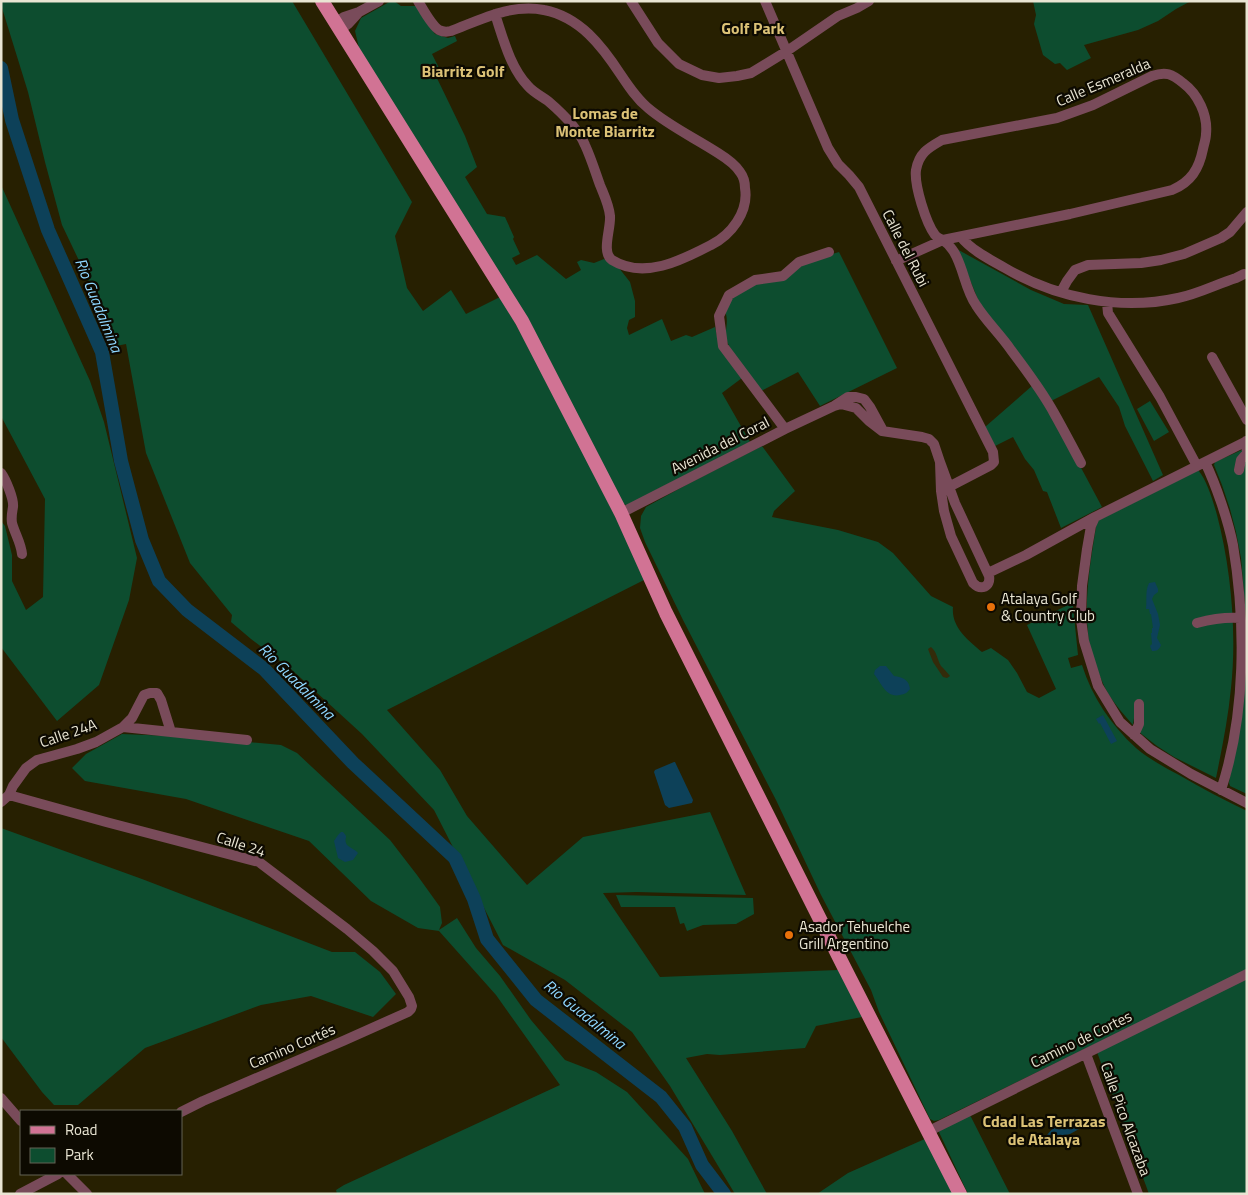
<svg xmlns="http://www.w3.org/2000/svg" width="1248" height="1195" font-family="'Titillium Web',sans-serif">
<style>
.green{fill:#0d4d2f}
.sand{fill:#332b0a}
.water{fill:#0d4159}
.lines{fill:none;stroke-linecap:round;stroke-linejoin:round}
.river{stroke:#0d4159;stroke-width:14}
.minor{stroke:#794b5a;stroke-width:10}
.major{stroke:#d17394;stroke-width:14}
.food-dot{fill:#e8710a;stroke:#0d0a01;stroke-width:2}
.labels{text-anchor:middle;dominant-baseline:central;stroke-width:4.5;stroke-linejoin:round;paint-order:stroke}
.street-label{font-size:15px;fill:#e9e5d3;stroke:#0d0a01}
.poi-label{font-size:15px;fill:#e9e5d3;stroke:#0d0a01;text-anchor:start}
.neighbourhood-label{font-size:16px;font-weight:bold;fill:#dcc276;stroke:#0d0a01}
.water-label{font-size:16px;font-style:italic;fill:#8ed6fe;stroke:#0d0a01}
</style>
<rect width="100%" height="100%" fill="#272001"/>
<path class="green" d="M1 1H292L412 202 395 236 407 288 423 311 451 290 466 314 500 297 548 379 646 579 387 710 440 770 467 816 527 885 583 837 710 812 746 895 637 892 603 893 660 977 838 970 862 1017 816 1026 805 1048 720 1055 707 1054 686 1058 732 1131 767 1194H735L670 1086 632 1032 565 980 503 945 434 810 362 734 292 670 251 639 231 622 232 615 190 563 146 453 126 344 111 347 94 292 62 225 45 162 28 92 2 8Z
M391 1H394L401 6H416L435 34 448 38 455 36 457 41 432 54 439 68 434 72 465 136 477 167 465 177 487 214 505 217 514 237 513 239 520 254 512 258 516 265 537 255 566 279 581 270 577 262 581 260 594 263 604 259 619 268 630 282 635 301V317L629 320 627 328 629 335 662 319 671 341 686 335 692 337 715 327 719 344 742 378 722 393 750 442 627 505 621 504 359 48 355 31 361 18Z
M1033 1H1191L1176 9 1158 21 1138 30 1084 45 1091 58 1067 70 1060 63 1055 64 1043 55 1034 24 1036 15Z
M1 185 90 381 104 422 137 558 129 600 99 685 57 721 1 647V521L5 526 12 555V581L26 610 43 597 45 499 1 416Z
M955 248 1031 290 1064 304 1088 305 1163 475 1153 481 1125 426 1119 407 1099 377 1051 401 981 307 962 260Z
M839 252 897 368 820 406 798 372 761 391C755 383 726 346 726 338 725 328 729 322 725 311L736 292 805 262Z
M1033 385 1055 419 1102 507 1061 528 1047 492 1043 491 1034 470 1025 459 1013 437 995 446 985 427Z
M1150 401 1169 432 1154 441 1137 409Z
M762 446 795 491 774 511 772 517 838 530 878 542 893 553 931 596 953 607C951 627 968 640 982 652L991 648 1008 660 1017 673 1027 692 1039 698 1056 689 1027 625 1068 605 1073 606 1078 655 1068 658 1071 668 1082 665C1092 697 1111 725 1136 748 1149 759 1164 767 1179 775 1201 788 1224 800 1247 811V970L939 1120 934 1121 930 1119 879 1012 871 990 821 895 776 800 683 620 645 542 640 528 641 516 646 507 686 485Z
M1244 449 1247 459V642L1246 617 1241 558 1236 532 1230 509 1222 485 1214 465 1215 462Z
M1198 470C1207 480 1213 501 1217 515 1231 568 1237 633 1231 688 1228 719 1222 748 1216 778L1174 757 1157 746 1139 732C1143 722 1145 711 1143 701L1136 704 1133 725C1125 716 1116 706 1109 695 1100 679 1089 651 1088 633 1084 596 1091 558 1097 521Z
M1247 656V794L1230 786 1229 783 1245 682Z
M122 734 194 737 281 745 297 753 390 840 417 875 440 907 442 923 439 930 457 918 476 948 500 976 531 1020 565 1060 596 1072 627 1092 688 1159 705 1194H337L336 1190 344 1185 560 1085 496 995 439 931 418 928 371 901 309 841 186 799 85 781 72 768 86 754Z
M1 828 142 879 332 952H355L380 972 396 994 373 1017 311 996 261 1005 145 1048 78 1105H54L42 1092 1 1037Z
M616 895 753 898 754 914 736 924 703 925 687 931 684 923 680 924 675 907H621Z
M1247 977V1194H1149L1097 1052Z
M969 1114 971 1117 1010 1194H968L938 1130Z
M927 1138 955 1194H817L848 1173Z"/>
<path class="sand" d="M931 647C937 652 937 659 941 666 944 669 947 672 950 676L947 678 943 677 933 662 928 649Z"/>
<path class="water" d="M1155 582 1158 589V592L1154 595 1152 599 1158 614 1160 625 1157 638 1161 645C1159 650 1157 651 1152 651L1150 646 1152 644 1151 633H1152V628H1153L1151 614H1150L1149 609H1146C1147 600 1145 591 1149 583Z
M880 666H886L894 676C903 677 909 680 910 689 907 693 905 694 900 695 886 698 882 684 874 674L875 670Z
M1103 715 1117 741 1111 744 1100 723 1099 724 1096 719Z
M674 762H675L693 800 692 803 669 808 665 805 654 772 655 770Z
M341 832H343C349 838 344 837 346 843 347 847 355 849 358 853L353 860 345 862 338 858 334 841 338 835Z
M1080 1125 1081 1128 1070 1134 1055 1137 1052 1135 1048 1136 1047 1135 1053 1128 1067 1129Z"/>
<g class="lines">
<path class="river" d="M1 68 12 120 48 230 102 352 121 461 142 540 159 581 187 610 264 669 353 763 455 858 474 899 487 939 536 1000 661 1097 685 1127 702 1165 724 1194"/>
<path class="minor" d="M418 1C423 9 431 25 439 30 443 32 447 32 451 31 480 20 512 3 544 10 580 17 602 46 621 75 629 87 637 99 648 108 669 126 695 138 718 153 726 158 735 164 740 172 743 176 745 183 745 188 749 212 731 235 711 245 682 260 644 280 612 260 601 252 611 229 610 216 609 205 604 195 600 185 595 171 591 158 585 145 578 128 562 113 548 101 541 96 533 92 528 86 510 67 503 38 495 14
M631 1 658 43 679 64 702 75 719 78 737 76 751 73 787 51 838 16 857 8 869 1
M765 1 828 148 838 164 849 175 859 187 993 452 994 462 991 465 941 491
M335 23 344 17 359 12 379 1
M340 30 348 24 359 12
M961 237C971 250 991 260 1005 268 1056 298 1120 311 1178 298 1198 294 1217 284 1236 278L1244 274
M896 261 943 240 1070 214 1172 190C1191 182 1199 169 1203 149 1204 144 1206 139 1206 134 1208 115 1198 94 1183 83 1172 74 1166 71 1152 76L1093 105 1057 118 942 140C928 148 919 153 916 170 914 185 926 223 935 235 937 238 941 239 944 241 949 244 951 248 954 252 964 269 965 289 976 305 986 321 1000 334 1011 350 1026 370 1042 391 1054 413 1063 429 1072 446 1081 463
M1061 292 1067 281 1075 270 1088 265 1141 263 1161 260 1184 254 1221 238 1230 232 1247 212
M1107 303 1108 313 1160 397 1197 466
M1212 357 1247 420
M834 406 841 404 856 408 869 421 882 431 922 437 929 439 934 444 940 462 941 491 944 511 951 536 973 583C981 591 991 587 989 576L955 503 940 462
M785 429 723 346 719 316 729 295 755 280 783 276 799 262 829 252
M1247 441 1095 517 1091 526 1087 549 1082 586 1081 619 1084 641 1098 686 1120 722 1150 749 1191 774 1247 803
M1205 462C1216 485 1228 520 1233 545 1246 623 1246 714 1221 790
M1239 470 1241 460 1247 453 1246 441
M1 473C6 480 14 499 13 507 12 513 11 517 12 523 15 534 21 543 22 554
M621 513 785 429 834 406 848 397H856L864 399 870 407 882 429
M988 573 1026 555 1095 517
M1197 623C1212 619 1225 617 1240 618
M171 732 247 740
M1134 735 1139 724V704
M9 795 106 822 259 862 347 929 373 951 393 971 409 997 412 1006 411 1009 408 1012 343 1041 203 1101 181 1112
M1 802 9 795 13 786 26 768 37 760 77 749 96 742 123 727 171 732 161 700 157 693H150L144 695 132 718 123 727
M1086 1054 1138 1194
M1 1098 21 1121
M929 1131 1247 974
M67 1174 87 1194
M20 1194 58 1174"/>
<path class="major" d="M322 1 522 321 621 513 666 613 844 967 960 1194"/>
</g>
<g class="food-dot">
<circle cx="991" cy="607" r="5"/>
<circle cx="789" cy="935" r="5"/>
</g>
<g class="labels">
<g class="street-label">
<text transform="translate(1103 82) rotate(-23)">Calle Esmeralda</text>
<text transform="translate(906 248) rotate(63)">Calle del Rubi</text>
<text transform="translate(720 445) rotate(-27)">Avenida del Coral</text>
<text transform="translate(68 733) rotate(-19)">Calle 24A</text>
<text transform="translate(241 844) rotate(18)">Calle 24</text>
<text transform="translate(1081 1039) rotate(-26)">Camino de Cortes</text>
<text transform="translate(292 1046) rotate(-23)">Camino Cortés</text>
<text transform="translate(1126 1119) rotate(70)">Calle Pico Alcazaba</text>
</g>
<g class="poi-label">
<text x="1001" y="598">Atalaya Golf<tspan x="1001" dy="17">&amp; Country Club</tspan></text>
<text x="799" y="926">Asador Tehuelche<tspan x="799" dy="17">Grill Argentino</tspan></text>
</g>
<g class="neighbourhood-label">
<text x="753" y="28">Golf Park</text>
<text x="463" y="71">Biarritz Golf</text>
<text x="605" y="113">Lomas de<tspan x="605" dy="18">Monte Biarritz</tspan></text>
<text x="1044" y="1121">Cdad Las Terrazas<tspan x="1044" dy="18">de Atalaya</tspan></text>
</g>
<g class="water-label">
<text transform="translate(99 305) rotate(68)">Rio Guadalmina</text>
<text transform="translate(297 681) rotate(45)">Rio Guadalmina</text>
<text transform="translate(585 1014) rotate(39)">Rio Guadalmina</text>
</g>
</g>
<rect width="1248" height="1195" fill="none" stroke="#e9e5d3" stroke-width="5"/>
<rect x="20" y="1110" width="162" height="65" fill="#0d0a01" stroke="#656255"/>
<rect x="30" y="1126" width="25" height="8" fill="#d17394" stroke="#656255"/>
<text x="65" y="1135" font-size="15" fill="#e9e5d3">Road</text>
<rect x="30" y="1148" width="25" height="15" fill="#0d4d2f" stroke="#656255"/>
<text x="65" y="1160" font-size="15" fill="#e9e5d3">Park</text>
</svg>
